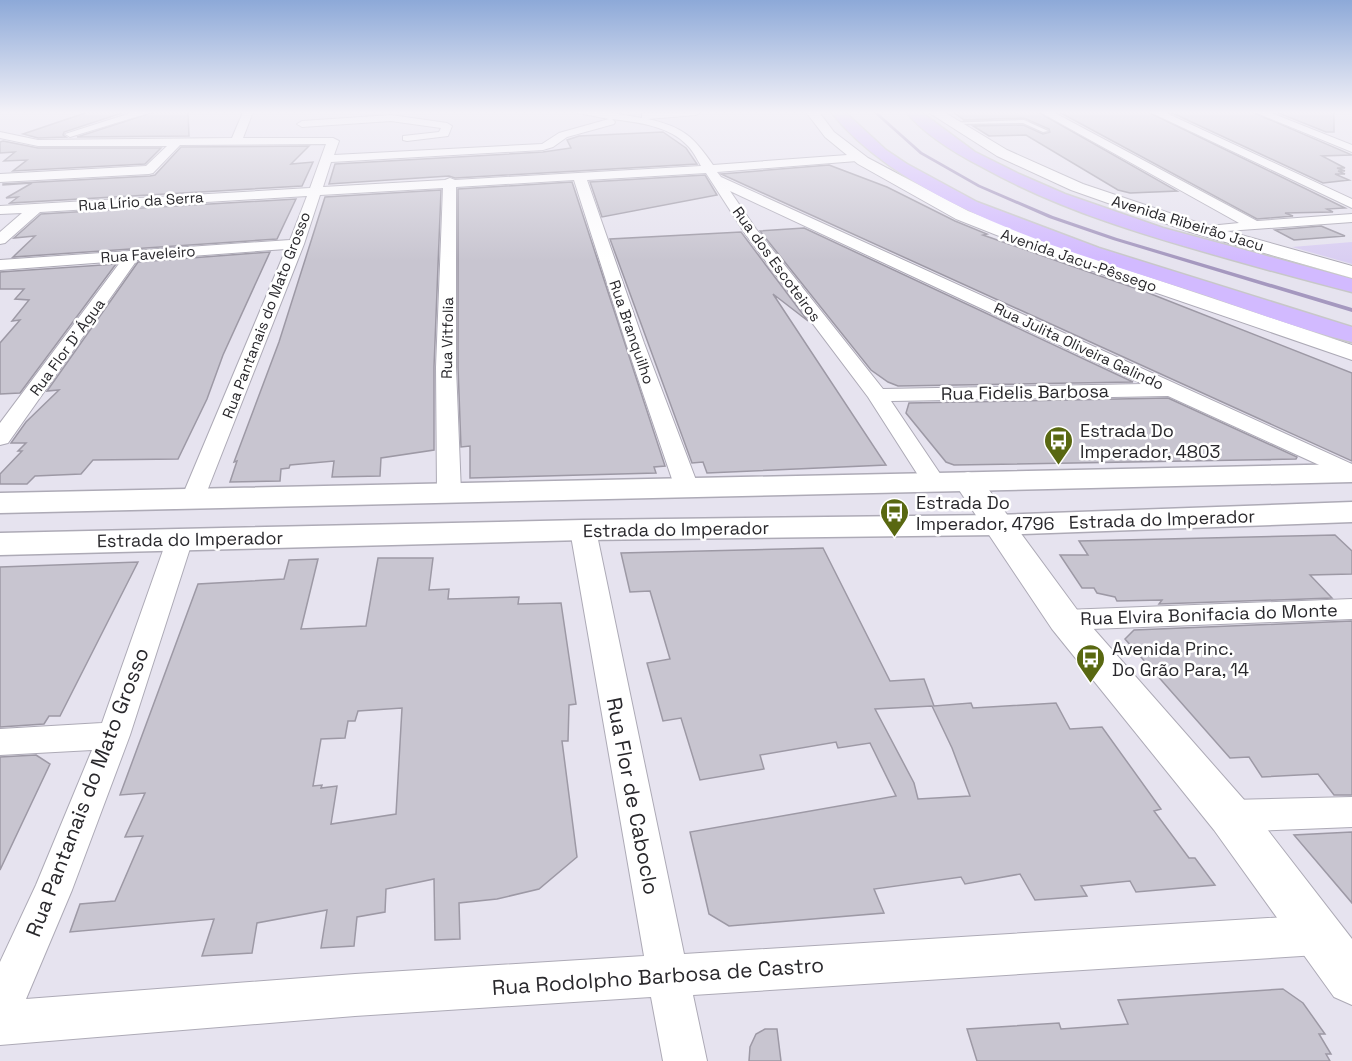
<svg xmlns="http://www.w3.org/2000/svg" width="1352" height="1061" font-family="'Space Grotesk',sans-serif">
<style>
.green{fill:#d9cef2}
.lines{fill:none;stroke-linecap:round;stroke-linejoin:round}
.stream{fill:#a598bf;fill-rule:evenodd}
.building{fill:#c8c5d0;stroke:#9d99a5;stroke-width:1.5;fill-rule:evenodd}
.service-casing{stroke:#adaab6;stroke-width:3}
.minor-casing{stroke:#adaab6;stroke-width:2}
.tertiary-casing{stroke:#adaab6;stroke-width:2}
.secondary-casing{stroke:#adaab6;stroke-width:3}
.trunk-casing{stroke:#c7c7c8;stroke-width:3}
.service{fill:#fff;fill-rule:evenodd}
.minor{fill:#fff;fill-rule:evenodd}
.tertiary{fill:#fff;fill-rule:evenodd}
.secondary{fill:#fff;fill-rule:evenodd}
.trunk{fill:#d2baff;fill-rule:evenodd}
.labels{text-anchor:middle;dominant-baseline:central;stroke-width:5;stroke-linejoin:round;paint-order:stroke}
.far-street-label{font-size:15px;fill:#29282c;stroke:#fff}
.street-label{font-size:18px;fill:#29282c;stroke:#fff}
.poi-label{font-size:18px;fill:#29282c;stroke:#fff;text-anchor:start}
.near-street-label{font-size:21px;fill:#29282c;stroke:#fff}
</style>
<rect width="100%" height="100%" fill="#e6e3ef"/>
<path class="green" d="M1352 242V264L1292 247Z"/>
<g class="lines">
<path class="stream" d="M877 112 922 152 980 185 1053 216 1117 238 1352 308V312L1113 240 1049 218 978 187 920 154 873 112Z"/>
</g>
<path class="building" d="M88 112H125L64 132 63 135 66 137 38 138 23 134Z
M154 112H188L189 136 77 137Z
M953 112H1038L1177 191 1130 193 1118 190 1026 135 989 136 973 126 1023 125 1043 134 1050 132 1049 129 1024 118 964 120Z
M1059 112H1148L1345 208 1327 209 1333 212 1285 213 1293 216 1257 219Z
M1170 112H1252L1352 155 1322 156 1345 168H1337L1345 171H1338L1345 174H1335L1349 180 1323 183Z
M1276 112H1334V132H1326Z
M663 132 686 148 697 164 455 178 449 176 329 184 335 164 543 152 571 148 567 140 579 136Z
M3 141 38 148H161L145 164 13 171 27 160 4 161 15 152 0 153V142Z
M309 146 291 164 313 162 302 186 10 203 18 197 6 198 32 183 3 185V184L150 176 155 175 181 147Z
M829 165 887 187 955 221 987 234 983 235 1146 292 1352 373V461L721 174Z
M705 175 717 195 602 217 590 182Z
M572 182 665 466 654 467 656 473 470 478V446L461 447 458 367V189Z
M441 190 434 367V450L381 458 380 476 332 477 334 461 290 465 289 468 281 469 280 481 230 482 237 461 234 462 279 342 325 197Z
M296 199 277 239 13 257 35 236 14 238 41 214Z
M1321 226 1345 236 1294 240 1275 230Z
M804 228 1133 382 898 386 888 382 871 370 760 231Z
M741 232 808 321 773 294 886 465 707 473 703 462 692 463 610 239Z
M270 252 223 355 207 399 178 459 93 460 81 474 35 476 27 484H0V474L22 451H18L26 443H11L26 422 59 390 47 391 138 262Z
M116 264 20 393 0 394V343L20 320 12 321 29 300 15 299 24 289H0V272Z
M1168 398 1297 457 1296 459 954 465 946 462 906 413 909 403Z
M1335 535 1352 551V574L1310 575 1332 598 1159 604 1162 600 1117 601 1115 597 1097 593 1094 588H1082L1060 555H1088L1079 541Z
M823 548 890 681 924 679 934 706 971 703 973 708 1056 703 1070 729 1102 727 1161 809 1154 811 1189 858H1195L1215 885 1136 892 1130 881 1081 886 1087 896 1035 900 1020 874 965 884 961 877 874 889 884 913 729 926 709 914 690 832 896 796 870 743 838 748 836 742 760 755 764 769 700 780 681 718 663 721 647 663 670 659 650 591 630 592 621 553ZM932 706 952 748 970 796 918 799 914 783 875 709Z
M378 558H433L429 590 449 589 448 599 519 597 518 604 561 603 576 704 569 705 568 741H562L577 857 539 889 497 899 459 903 460 939 435 940 434 879 386 889 385 912 357 917 354 946 321 948 327 910 257 923 252 953 202 956 214 919 70 932 80 904 115 901 143 836 125 837 145 793 120 795 198 584 284 579 289 560 318 559 301 629 366 626ZM402 708 396 814 331 824 337 786 321 788 322 785 313 786 321 739 345 738 348 721H355L358 711Z
M138 562 60 716H49L44 724 0 727V567Z
M1352 621V795H1334L1318 774 1262 777 1249 757 1230 758 1125 639 1134 630Z
M36 755 50 764 0 870V757Z
M1352 832V903L1294 835Z
M1283 989 1303 1003 1325 1034H1319L1331 1054H1326L1330 1061H977L967 1029 1059 1023 1061 1029 1128 1024 1118 1000Z
M777 1029 781 1061H749L750 1047 756 1034 765 1029Z"/>
<g class="lines">
<defs>
<path id="service" d="M1024 120 1048 131 1043 132 1023 123 951 124 949 123Z"/>
<path id="minor" d="M134 112H152L70 137 65 134Z
M243 112H253L243 138H333L339 141 334 155 542 144 559 133 609 119 573 112H606L642 118V114L646 113 701 112 696 115 648 119C683 127 693 136 713 165L861 154V160L857 161 717 172 721 177 1352 464V480L1168 396 891 401 945 481 941 486 933 488 925 486 868 397 746 235 706 173 587 180 644 343 699 488 695 493 687 495 679 493 675 488 626 343 574 180 456 187V367L461 493 458 498 449 500 440 498 437 493 436 367 443 188 320 195 304 244 202 504 193 506 184 504 181 499 286 249 137 260 8 443 0 445V423L121 261 0 270V260L290 240 307 196 40 212 5 243 0 244V232L22 213 0 214V206L310 188 326 144 180 145 153 173 149 174 0 182V174L146 166 167 146H38L0 138V132L38 140 232 138ZM612 119C637 122 670 126 688 146 693 151 697 159 701 166L455 180 450 178 445 180 323 187 331 162 543 150 553 147 567 137 614 124 615 122ZM730 191 1143 384 883 389 756 229Z
M1040 112H1053L1257 221 1352 214V222L1199 233 1197 230 1199 227 1239 223Z
M1150 112H1164L1352 199V208Z
M1254 112H1269L1352 145V152Z
M391 115 447 123 452 126 448 136 407 141 403 140V136L439 132 441 128 391 121 302 127 297 124 302 121Z
M583 522 592 524 596 530 684 954 1317 915 1331 921 1337 935 1331 949 1317 955 693 995 707 1061H663L651 997 355 1016 0 1045V962L36 885 92 750 0 755V729L102 723 167 539 171 533 180 531 189 533 193 539 130 735 72 890 26 999 355 974 644 956 570 530 574 524Z
M1352 599V619L1065 630 1055 627 1051 620 1055 613 1065 610Z
M1352 797V827L1230 832 1217 827 1212 816 1217 805 1230 800Z"/>
<path id="tertiary" d="M806 112H819L834 132 868 158 968 211 1065 249 1352 345V360L1052 257 956 219 858 164 825 137Z
M928 112H944L1007 150 1083 184 1202 224 1352 266V278L1190 232 1071 190 997 156Z
M968 472 978 475 1078 611 1246 802 1352 939V1005L1334 997 1214 830 1052 629 953 481 958 475Z"/>
<path id="secondary" d="M1352 464V482L0 513V493Z
M1352 502V522L997 535 583 540 0 555V533L583 520 997 515Z"/>
<path id="trunk" d="M831 112H845L886 150 907 164 977 202 1099 248 1352 327V342C1298 329 1245 308 1192 291 1078 254 908 208 831 112Z
M906 112H921L975 152 1019 174 1065 194 1163 228 1352 279V292C1312 282 1272 271 1233 260 1147 236 1062 211 984 168 957 154 926 136 906 112Z"/>
</defs>
<use href="#service" class="service-casing"/>
<use href="#minor" class="minor-casing"/>
<use href="#tertiary" class="tertiary-casing"/>
<use href="#secondary" class="secondary-casing"/>
<use href="#trunk" class="trunk-casing"/>
<use href="#service" class="service"/>
<use href="#minor" class="minor"/>
<use href="#tertiary" class="tertiary"/>
<use href="#secondary" class="secondary"/>
<use href="#trunk" class="trunk"/>
</g>
<linearGradient id="sky" x2="0" y2="1"><stop stop-color="#8da9d8"/><stop offset="0.43" stop-color="#f4f2f8"/><stop offset="1" stop-color="#f4f2f8" stop-opacity="0"/></linearGradient>
<rect width="1352" height="261" fill="url(#sky)"/>
<defs>
<symbol id="bus-pin" viewBox="-11 -11 22 30"><path d="M0 17L-7.5 6A9.5 9.5 0 1 1 7.5 6Z" fill="#596811" stroke="#fff"/><path d="M-5-6H5V4H4V6H2V4H-2V6H-4V4H-5ZM-3.5-4V0h7V-4ZM-3.5 1.2v1.5H-2V1.2ZM2 1.2v1.5H3.5V1.2Z" fill="#fff"/></symbol>
</defs>
<g fill-rule="evenodd">
<use href="#bus-pin" x="1042" y="424" width="33" height="45"/>
<use href="#bus-pin" x="878" y="496" width="33" height="45"/>
<use href="#bus-pin" x="1074" y="642" width="33" height="45"/>
</g>
<g class="labels">
<g class="far-street-label">
<text transform="translate(141 201) rotate(-4)">Rua Lírio da Serra</text>
<text transform="translate(1188 223) rotate(17)">Avenida Ribeirão Jacu</text>
<text transform="translate(148 254) rotate(-4)">Rua Faveleiro</text>
<text transform="translate(1079 260) rotate(19)">Avenida Jacu-Pêssego</text>
<text transform="translate(777 264) rotate(54)">Rua dos Escoteiros</text>
<text transform="translate(266 315) rotate(-69)">Rua Pantanais do Mato Grosso</text>
<text transform="translate(632 332) rotate(71)">Rua Branquilho</text>
<text transform="translate(447 338) rotate(-89)">Rua Vitfolia</text>
<text transform="translate(1079 346) rotate(25)">Rua Julita Oliveira Galindo</text>
<text transform="translate(67 347) rotate(-54)">Rua Flor D' Água</text>
</g>
<g class="street-label">
<text transform="translate(1025 392) rotate(-1)">Rua Fidelis Barbosa</text>
<text transform="translate(1162 519) rotate(-2)">Estrada do Imperador</text>
<text transform="translate(676 529) rotate(-1)">Estrada do Imperador</text>
<text transform="translate(190 539) rotate(-1)">Estrada do Imperador</text>
<text transform="translate(1209 614) rotate(-2)">Rua Elvira Bonifacia do Monte</text>
</g>
<g class="poi-label">
<text x="1080" y="430">Estrada Do<tspan x="1080" dy="21">Imperador, 4803</tspan></text>
<text x="916" y="502">Estrada Do<tspan x="916" dy="21">Imperador, 4796</tspan></text>
<text x="1112" y="648">Avenida Princ.<tspan x="1112" dy="21">Do Grão Para, 14</tspan></text>
</g>
<g class="near-street-label">
<text transform="translate(87 792) rotate(-69)">Rua Pantanais do Mato Grosso</text>
<text transform="translate(633 796) rotate(79)">Rua Flor de Caboclo</text>
<text transform="translate(658 976) rotate(-4)">Rua Rodolpho Barbosa de Castro</text>
</g>
</g>
</svg>
